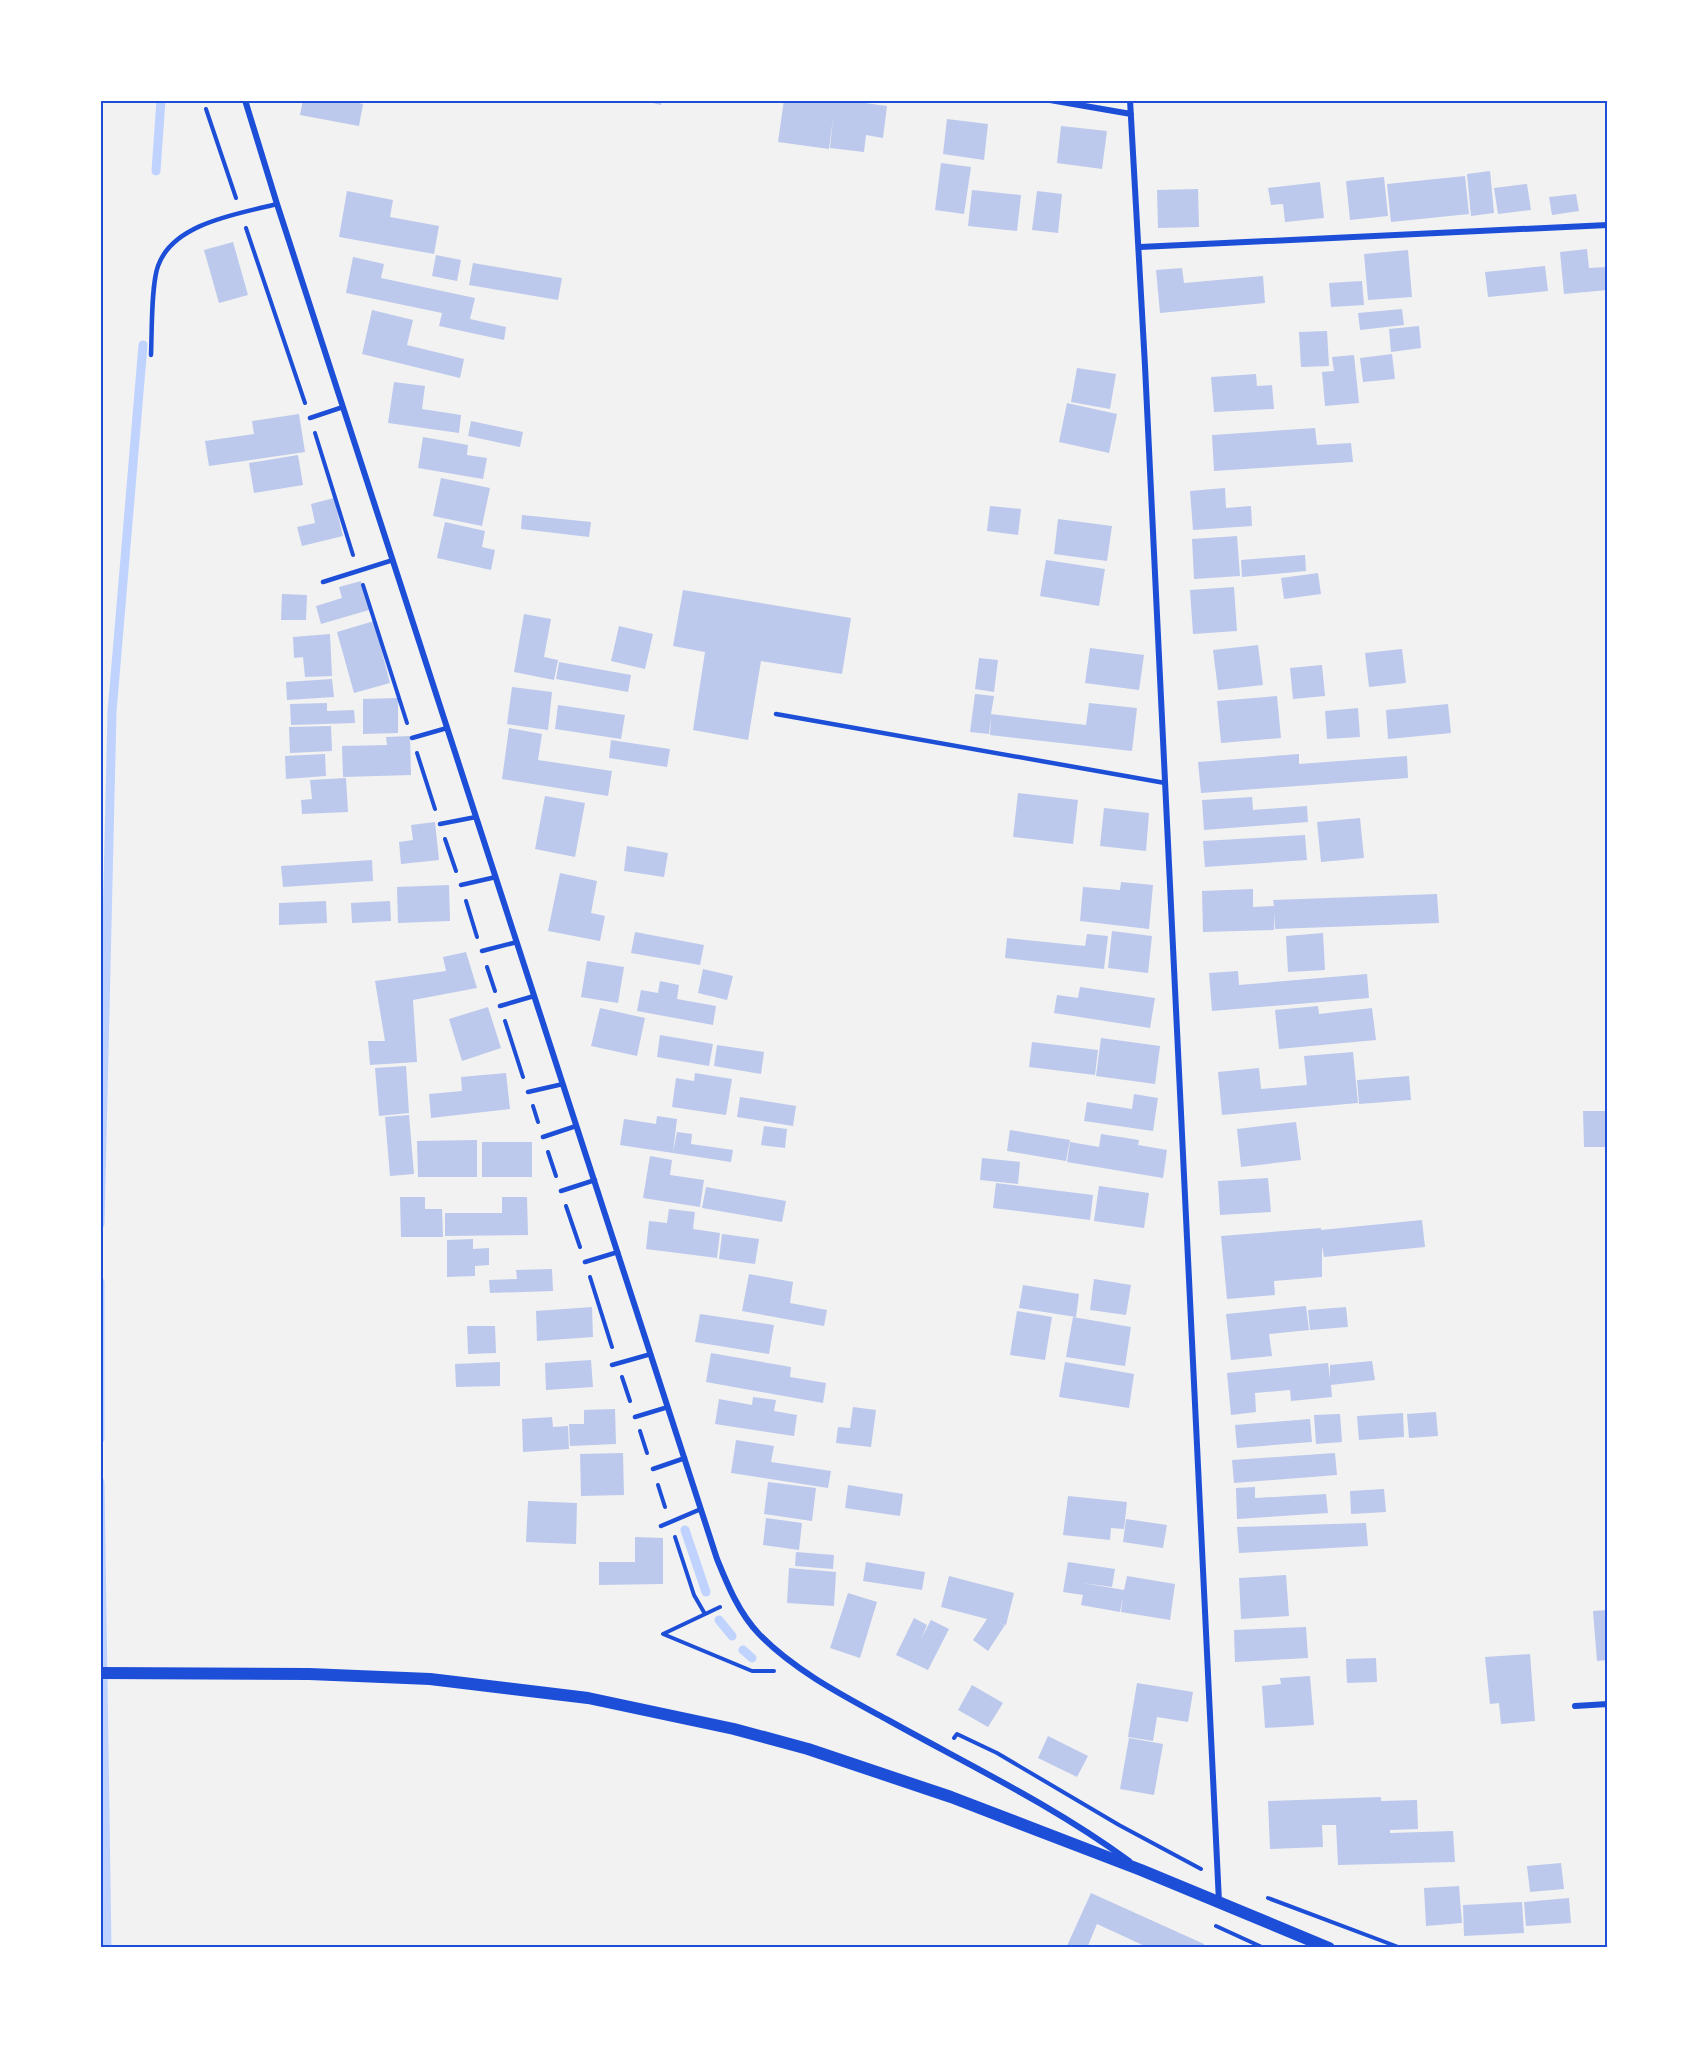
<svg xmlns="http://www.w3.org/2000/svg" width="1708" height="2048" font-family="Mulish,sans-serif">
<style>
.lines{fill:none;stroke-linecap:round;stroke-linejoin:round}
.stream{stroke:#bfd3fe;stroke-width:9}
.building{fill:#bdc9ec}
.path{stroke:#1d4ed8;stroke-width:4}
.service{stroke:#1d4ed8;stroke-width:4.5}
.minor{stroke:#1d4ed8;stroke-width:6}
.secondary{stroke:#1d4ed8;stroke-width:12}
.rail{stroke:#7290e2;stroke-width:4.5}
.neatline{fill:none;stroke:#1d4ed8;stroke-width:2}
</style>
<rect width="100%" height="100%" fill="#f2f2f2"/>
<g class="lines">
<path class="stream" d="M156 171 161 100
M100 1224 112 712 143 345
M100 1282V1439
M100 1482 107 1948
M685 1530 706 1592
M719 1620 732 1636
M743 1650 752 1658"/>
</g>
<path class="building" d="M303 100H345L363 104 359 126 300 115Z
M640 100H661V105Z
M784 100H843L887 106 883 138 866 135 864 152 830 148 833 118 829 149 778 142Z
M947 119 988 124 984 160 943 154Z
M1061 126 1107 131 1102 169 1057 163Z
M941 163 971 167 964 214 935 210Z
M1490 171 1494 213 1471 216 1467 174Z
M1465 176 1469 214 1391 222 1387 184Z
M1384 177 1388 216 1350 220 1346 181Z
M1320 182 1324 218 1285 222 1283 204 1271 205 1268 188Z
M1527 184 1531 210 1498 214 1494 188Z
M1198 189 1199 227 1158 228 1157 190Z
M972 190 1021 195 1017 231 968 226Z
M347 191 393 200 390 217 439 226 434 254 339 237Z
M1037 191 1062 194 1058 233 1032 230Z
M1576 194 1579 211 1552 215 1549 197Z
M233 242 248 295 219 303 204 250Z
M1587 249 1589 268 1606 267 1608 290 1564 294 1560 252Z
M1408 250 1412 297 1368 300 1364 254Z
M436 255 461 260 457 281 432 276Z
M353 257 384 264 381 278 475 298 470 319 506 327 504 340 439 326 442 313 346 293Z
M473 263 562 278 558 300 469 285Z
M1545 266 1548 291 1488 297 1485 272Z
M1182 268 1184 283 1263 276 1265 303 1160 313 1156 270Z
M1362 281 1364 305 1331 307 1329 283Z
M1402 309 1404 325 1360 330 1358 313Z
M372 310 413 320 407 345 464 359 460 378 362 354Z
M1419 326 1421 348 1391 352 1389 329Z
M1327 331 1329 366 1301 367 1299 332Z
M1392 354 1395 379 1363 382 1360 358Z
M1354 355 1359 403 1325 406 1322 372 1334 371 1332 357Z
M1077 368 1116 374 1110 409 1071 402Z
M1256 374 1257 386 1272 385 1274 409 1214 412 1211 377Z
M394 382 425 386 422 409 461 415 459 433 388 423Z
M1067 403 1117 414 1109 453 1059 442Z
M299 414 305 452 209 466 205 441 254 434 252 421Z
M471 421 523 432 520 447 468 436Z
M1315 428 1317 445 1351 443 1353 462 1214 471 1212 435Z
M423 437 468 445 467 455 487 458 483 479 418 468Z
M298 455 303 485 254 493 249 463Z
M441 478 490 488 482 526 433 516Z
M1225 488 1226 508 1251 506 1252 526 1193 530 1190 491Z
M334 498 343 536 302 546 297 527 315 523 311 504Z
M990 506 1021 509 1018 535 987 531Z
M522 515 591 522 589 537 521 529Z
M1058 519 1112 526 1107 561 1054 554Z
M445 522 485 531 482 547 495 550 491 570 437 558Z
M1237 536 1240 576 1194 579 1192 539Z
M1305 555 1306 571 1242 577 1241 560Z
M1046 560 1105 569 1099 606 1040 596Z
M1318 573 1321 594 1284 599 1281 578Z
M361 581 369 610 321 624 316 606 342 598 339 587Z
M1234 587 1237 631 1193 634 1190 590Z
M683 590 851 618 842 674 761 661 748 740 693 730 705 652 673 646Z
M282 594 307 595 306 620H281Z
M524 614 551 619 544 657 558 660 554 680 514 672Z
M374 621 390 683 354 693 337 632Z
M619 626 653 634 645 669 611 661Z
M330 634 332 676 305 677 303 657 294 658 293 637Z
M1258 645 1263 685 1218 690 1213 650Z
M1090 648 1144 655 1139 690 1085 683Z
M1402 649 1406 683 1369 687 1365 653Z
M979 658 998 660 994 692 975 689Z
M559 662 631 675 628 692 556 679Z
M1322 665 1325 696 1293 699 1290 668Z
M332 679 334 697 287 700 286 682Z
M512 687 552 692 548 730 507 724Z
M975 694 994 696 991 714 1086 725 1089 703 1137 708 1132 751 990 735 991 717 989 734 970 732Z
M1277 696 1281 738 1221 743 1217 701Z
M398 698V733L363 734V699Z
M327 703V711L354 710 355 723 291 725 290 704Z
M1448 704 1451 733 1388 739 1386 710Z
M558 705 625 715 621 739 555 729Z
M1358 708 1360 737 1327 739 1325 711Z
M331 726 332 751 290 753 289 727Z
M509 728 542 734 538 760 612 771 608 796 502 779Z
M410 736 411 775 343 777 342 746 387 745 386 737Z
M611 740 670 749 667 767 609 758Z
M325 754 326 776 286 779 285 756Z
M1299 754V764L1407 756 1408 778 1201 793 1198 762Z
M346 778 348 812 302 814 301 800 312 799 310 780Z
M1018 793 1078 800 1073 844 1013 837Z
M545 796 585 803 575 857 535 849Z
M1252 797 1253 810 1307 806 1308 822 1204 830 1202 800Z
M1104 808 1149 813 1146 851 1100 846Z
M1360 818 1364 858 1321 862 1317 822Z
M435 822 439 860 401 864 399 842 413 840 411 825Z
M1305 835 1307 860 1205 867 1203 841Z
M627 846 668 853 664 877 624 871Z
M372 860 373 881 283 887 281 866Z
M560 873 597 881 591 913 605 916 600 941 548 931Z
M1121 882 1153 885 1149 929 1080 921 1083 887 1120 890Z
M449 885 450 921 398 923 397 887Z
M1253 889V907L1274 906 1273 900 1437 894 1439 923 1275 929 1274 912V930L1203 932 1202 891Z
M326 901 327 923 279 925V903Z
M390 901 391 921 352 923 351 903Z
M1112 931 1152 936 1148 973 1108 968Z
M635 932 704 945 700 965 631 953Z
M1323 933 1325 970 1288 972 1286 936Z
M1087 934 1108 936 1104 969 1005 958 1007 938 1085 946Z
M466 952 477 988 413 1000 417 1062 370 1065 368 1041H385L375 981 446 971 443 957Z
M587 961 624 967 618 1003 581 997Z
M703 969 733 976 727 1000 698 993Z
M1238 971 1239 985 1367 974 1369 998 1212 1011 1209 973Z
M660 981 679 985 677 999 716 1006 713 1025 637 1011 641 990 658 993Z
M1080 987 1155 998 1150 1028 1054 1013 1057 995 1078 998Z
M1318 1006 1319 1014 1372 1008 1376 1040 1279 1049 1275 1010Z
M488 1007 501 1048 462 1061 449 1019Z
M600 1008 645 1018 637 1056 591 1046Z
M660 1035 713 1044 709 1066 657 1057Z
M1101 1038 1160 1046 1155 1084 1096 1076Z
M1032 1042 1098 1050 1095 1075 1029 1067Z
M717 1045 764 1052 761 1074 714 1066Z
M1353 1052 1358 1103 1222 1115 1218 1072 1259 1068 1261 1089 1307 1085 1304 1056Z
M406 1066 409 1113 379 1116 375 1068Z
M506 1073 510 1109 431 1118 429 1094 462 1091 461 1077Z
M695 1073 732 1079 726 1115 672 1107 676 1078 694 1081Z
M1409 1076 1411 1100 1359 1104 1357 1080Z
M1134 1094 1158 1098 1153 1131 1084 1121 1087 1102 1132 1109Z
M740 1097 796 1106 793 1126 737 1117Z
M1583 1111H1608V1147H1584Z
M409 1115 414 1174 390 1176 385 1117Z
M657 1116 677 1119 673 1153 620 1145 624 1119 656 1124Z
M1296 1122 1301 1160 1241 1167 1237 1129Z
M764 1126 787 1129 785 1148 761 1145Z
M1010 1130 1070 1140 1066 1161 1007 1151Z
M677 1132 692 1134 691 1144 733 1150 731 1162 673 1153Z
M1101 1134 1139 1140 1138 1145 1167 1150 1163 1178 1067 1162 1070 1142 1099 1147Z
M477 1140V1177H418L417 1141Z
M482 1142H532V1177H482Z
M650 1156 672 1160 670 1175 704 1180 700 1207 643 1198Z
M982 1158 1020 1162 1018 1184 980 1180Z
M1268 1178 1271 1212 1220 1215 1218 1181Z
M996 1183 1093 1195 1090 1220 993 1208Z
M1099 1186 1149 1193 1144 1228 1094 1221Z
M706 1187 786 1201 782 1222 702 1208Z
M400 1197H425V1209H442L443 1237H401Z
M502 1197H527L528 1235 445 1236V1213H502Z
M669 1209 695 1212 693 1229 720 1233 717 1258 646 1249 649 1221 667 1223Z
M1422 1220 1425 1247 1324 1257 1322 1246V1277L1274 1281 1275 1295 1227 1299 1221 1236 1321 1228V1230Z
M722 1234 759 1239 755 1264 719 1259Z
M473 1239V1249L489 1248V1265L475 1266V1276L447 1277V1240Z
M552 1269 553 1291 490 1293 489 1280 517 1279 516 1270Z
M749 1274 793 1282 790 1303 827 1310 824 1326 742 1311Z
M1094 1279 1131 1285 1126 1315 1090 1310Z
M1023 1285 1079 1294 1076 1317 1019 1308Z
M1306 1306 1309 1330 1269 1334 1272 1356 1231 1360 1226 1314Z
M592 1307 593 1337 537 1341 536 1311Z
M1346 1307 1348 1327 1310 1330 1308 1310Z
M1017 1311 1052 1317 1045 1360 1010 1355Z
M700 1314 774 1325 769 1354 695 1342Z
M1073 1317 1131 1327 1125 1366 1066 1357Z
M467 1326H495L496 1353 468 1354Z
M711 1353 791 1367 790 1377 826 1383 823 1403 706 1382Z
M591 1360 593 1387 546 1390 545 1363Z
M1372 1361 1375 1380 1331 1385 1332 1397 1291 1401 1290 1390 1255 1393 1256 1412 1231 1415 1227 1373 1328 1363 1330 1379V1365Z
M500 1362V1386L456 1387 455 1364Z
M1065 1362 1134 1374 1129 1408 1059 1397Z
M753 1397 776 1400 774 1411 797 1415 794 1436 715 1424 719 1399 752 1405Z
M853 1407 876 1410 871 1447 836 1443 838 1427 850 1428Z
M615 1409 616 1444 570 1446 569 1424H584V1410Z
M1436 1412 1438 1436 1409 1438 1407 1414Z
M1403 1413 1404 1437 1359 1440 1357 1416Z
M1340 1414 1342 1442 1316 1444 1314 1415Z
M552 1417 553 1427 568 1426 569 1449 523 1452 522 1419Z
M1310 1419 1312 1442 1237 1448 1235 1425Z
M736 1440 774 1446 771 1462 831 1471 828 1488 731 1473Z
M623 1453 624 1495 581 1496 580 1454Z
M1335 1453 1337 1475 1234 1483 1232 1460Z
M768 1482 816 1488 812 1521 764 1514Z
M848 1485 903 1494 900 1516 845 1508Z
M1255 1487V1498L1326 1494 1328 1513 1237 1519 1236 1488Z
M1384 1489 1386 1512 1351 1514 1350 1491Z
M1068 1496 1127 1502 1124 1529 1111 1528 1110 1540 1063 1535Z
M528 1501 577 1503 576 1544 526 1542Z
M766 1518 802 1523 799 1550 763 1545Z
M1126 1519 1167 1525 1163 1548 1123 1542Z
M1366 1523 1368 1546 1239 1553 1237 1527Z
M635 1537 663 1538V1584L599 1585V1562H635Z
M796 1552 834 1555 833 1569 795 1566Z
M866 1562 925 1572 922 1590 863 1581Z
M1068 1562 1115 1569 1112 1587 1082 1583 1124 1590 1127 1576 1175 1584 1170 1620 1121 1612 1123 1596 1120 1612 1081 1605 1083 1595 1063 1592Z
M789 1568 836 1572 834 1606 787 1603Z
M1286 1575 1289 1616 1241 1619 1239 1578Z
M949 1576 1014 1593 1006 1625 995 1622 1005 1625 988 1651 973 1640 987 1619 941 1607Z
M848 1593 877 1602 860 1658 830 1648Z
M1608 1610V1660L1597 1661 1593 1611Z
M914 1618 927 1625 921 1639 931 1620 949 1629 928 1670 896 1655Z
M1306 1627 1308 1658 1235 1662 1234 1630Z
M1530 1654 1535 1721 1501 1724 1499 1703 1490 1704 1485 1657Z
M1376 1658 1377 1682 1347 1683 1346 1659Z
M1310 1676 1314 1725 1265 1728 1262 1686 1281 1684 1280 1678Z
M1137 1683 1193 1692 1188 1722 1157 1717 1153 1741 1128 1737Z
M972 1685 1003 1703 988 1727 958 1710Z
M1048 1736 1088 1756 1077 1777 1038 1758Z
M1129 1738 1163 1744 1154 1795 1120 1789Z
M1381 1797V1801L1417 1800 1418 1829 1390 1830V1833L1453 1831 1455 1862 1338 1865 1336 1825H1322L1323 1847 1270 1849 1268 1801Z
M1561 1863 1564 1889 1530 1892 1527 1866Z
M1459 1886 1462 1923 1426 1926 1424 1888Z
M1091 1893 1204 1944 1202 1948H1149L1097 1924 1087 1948H1066Z
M1569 1898 1571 1923 1526 1926 1524 1902Z
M1522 1902 1524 1933 1464 1936 1463 1905Z"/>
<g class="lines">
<path class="path" d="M206 109 236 198
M246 228 305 403
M315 433 353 555
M363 585 407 723
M417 753 435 809
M445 839 456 871
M466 901 477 937
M487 967 495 991
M505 1021 523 1077
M533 1106 538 1122
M548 1152 556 1176
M566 1206 580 1247
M590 1277 612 1347
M622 1377 630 1401
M640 1431 647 1453
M658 1485 665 1507
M675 1537 694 1595 705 1614
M720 1607 663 1634 752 1671H774
M954 1738 957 1734 997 1753 1119 1825 1201 1869
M1268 1898 1401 1948
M1216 1926 1264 1948"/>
<path class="service" d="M151 355C152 333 151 285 158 266 173 223 238 214 277 204
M310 418 343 407
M323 582 393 560
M776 714 1165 783
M412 738 447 728
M440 824 476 817
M461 885 496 877
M482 951 517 942
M500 1006 534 996
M528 1092 563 1084
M543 1137 576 1126
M561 1191 595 1180
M585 1262 618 1252
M612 1365 651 1354
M635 1417 668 1407
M653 1469 685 1458
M661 1526 701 1509"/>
<path class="minor" d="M245 100 277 204 717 1559C728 1586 739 1613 759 1634 795 1671 844 1696 888 1720 969 1765 1054 1806 1129 1861
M1050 100 1131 114
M1130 100 1145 366 1219 1902
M1140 247 1608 225
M1575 1706 1608 1704"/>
<path class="secondary" d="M100 1673 309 1674 430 1679 588 1698 734 1729 808 1749 951 1797 1141 1870 1329 1948"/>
<path class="rail" d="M100 103 101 100"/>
</g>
<rect width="1708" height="2048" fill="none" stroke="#ffffff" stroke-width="204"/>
<rect x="102" y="102" width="1504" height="1844" class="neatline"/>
</svg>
